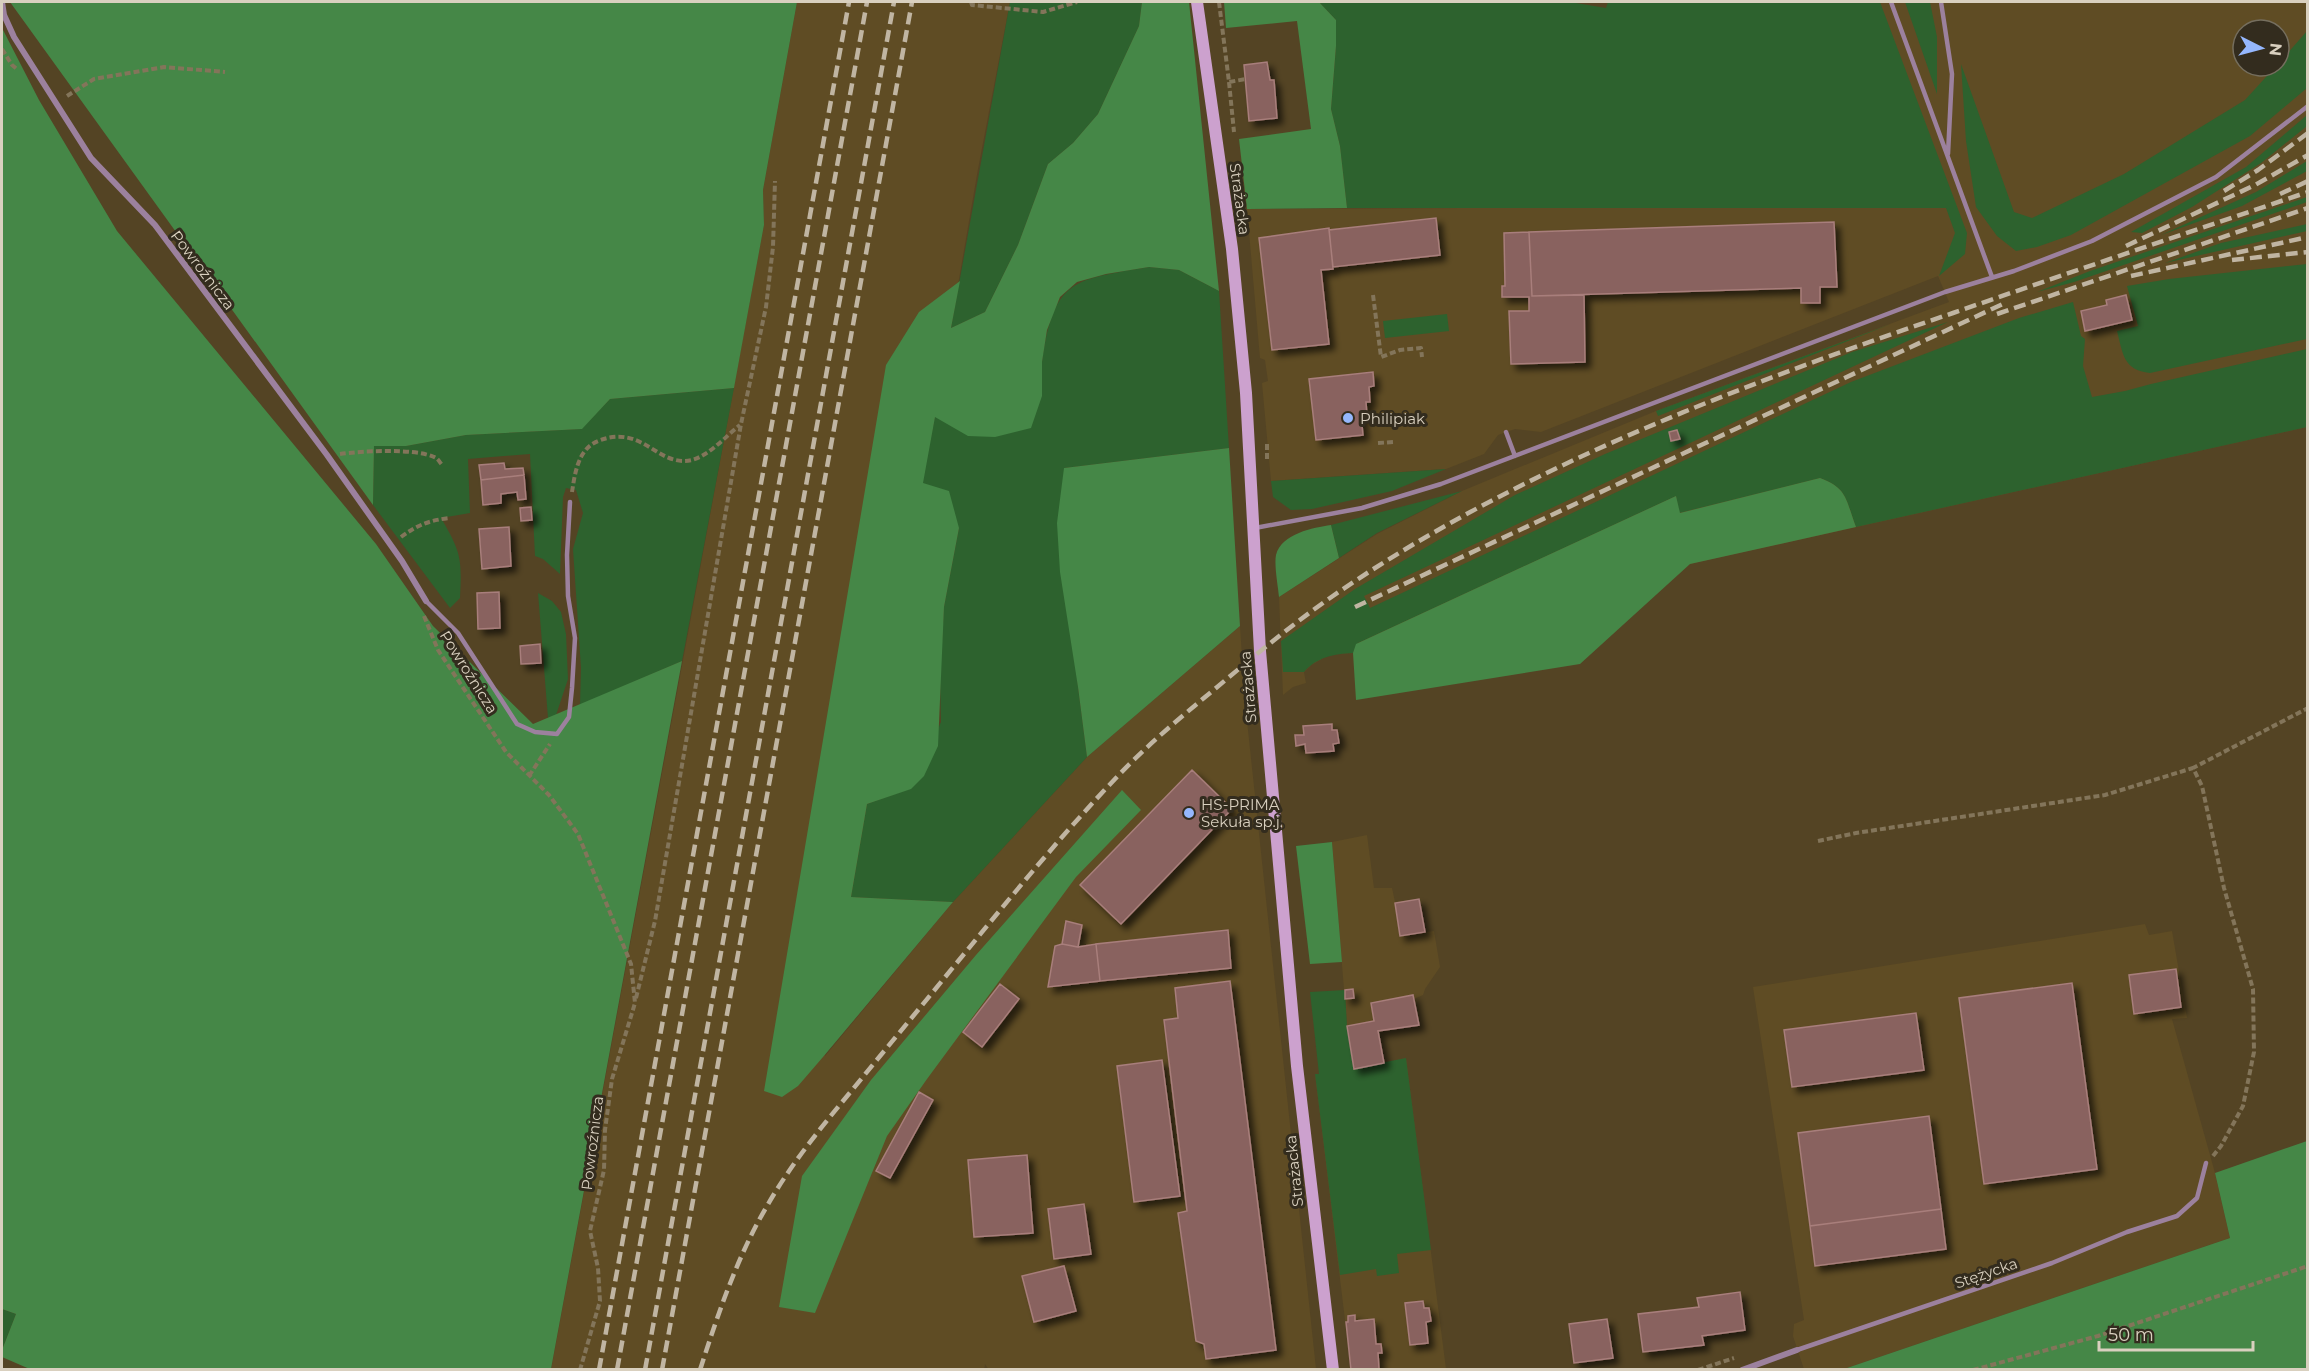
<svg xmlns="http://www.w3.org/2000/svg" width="2309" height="1371" font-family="Montserrat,sans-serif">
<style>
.built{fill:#5f4c24;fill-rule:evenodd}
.green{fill:#2d622e}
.forest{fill:#458747}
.building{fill:#89625e;stroke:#a87e7b;stroke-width:1.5;filter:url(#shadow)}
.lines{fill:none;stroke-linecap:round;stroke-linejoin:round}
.path{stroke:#83755a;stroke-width:4;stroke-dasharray:6 3;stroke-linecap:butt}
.service{stroke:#9c819e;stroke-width:4.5}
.minor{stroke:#9c819e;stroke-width:6}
.secondary{stroke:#cca1ce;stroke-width:12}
.rail{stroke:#c0b5a2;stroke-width:4.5;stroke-dasharray:12 6;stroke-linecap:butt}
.poi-dot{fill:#95b7fd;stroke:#332c1e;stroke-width:2}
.labels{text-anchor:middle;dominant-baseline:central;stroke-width:6;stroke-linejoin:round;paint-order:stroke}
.street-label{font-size:15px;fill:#d9d0bf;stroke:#332c1e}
.poi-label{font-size:15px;fill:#d9d0bf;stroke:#332c1e;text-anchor:start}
</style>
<defs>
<filter id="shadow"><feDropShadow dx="5.5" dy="5.5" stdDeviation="3" flood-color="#0009"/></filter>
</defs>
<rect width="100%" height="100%" fill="#544424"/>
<path class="built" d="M797 2H1010L978 169 825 1056 953 902 1087 757 1240 626 1245 702 1316 1369 989 1370 985 1364 984 1370H551L764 225 763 190Z
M1870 2H2307V427L1690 564 1358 643 1353 653 1331 654 1311 665 1304 672 1306 683 1293 687 1283 695 1279 597 1377 534 1462 491 1656 411 1949 302 1938 276 1541 432 1515 429 1498 435 1484 454 1446 469 1271 481 1262 383 1268 381 1265 360 1260 358 1247 209 1463 208ZM2243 30H2279V66H2243Z
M1367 835 1374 888H1392L1395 902 1419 899 1425 932 1434 931 1440 967 1425 989 1423 995 1414 999 1419 1025 1378 1031 1384 1063 1406 1058 1446 1369H1351L1315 1074H1320L1347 1026 1332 842Z
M2145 924 2149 935 2172 931 2187 1018 2172 1019 2215 1173 2230 1238 1844 1369H1804L1793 1336 1794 1324 1804 1320 1753 987Z"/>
<path class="green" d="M1010 2H1142L1139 26 1098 114 1073 143 1048 164 1018 245 985 312 951 328Z
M1319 2H1570L1606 8 1608 2H1880L1967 233 1965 254 1939 276 1955 233 1946 208H1347L1340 146 1331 109 1336 47V20Z
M1905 2H1930L1937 37V94Z
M2307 31V88L2250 136 2071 235 2037 247 2016 251 1997 236 1976 207 1966 141 1961 64 2014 212 2032 218 2124 174 2245 100 2276 66H2279V63Z
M2307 115V126L2261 163 2192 207 2142 233 2131 232 2246 167Z
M2307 161V171L2242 206 2161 235 2256 192Z
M2307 197V202L2074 282 2037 292 2090 271Z
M2307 224V231L2165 263 2221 243Z
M2307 264V339L2150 373C2123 370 2123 354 2117 331L2138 326 2127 286 2169 279Z
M1149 267 1179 270 1219 291 1229 448 1064 468 1078 687 1087 757 953 902 851 897 867 804 911 788 941 722 940 675 944 607 959 528 922 483 935 416 1042 362C1054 278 1073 280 1149 267Z
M2073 302 2081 336 2085 339 2083 366 2092 397 2125 391 2151 384 2307 349V427L1856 527C1846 501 1848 488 1820 478L1679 513 1676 496 1358 643 1353 653C1334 654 1317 657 1304 672H1283L1281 641 1355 589 1515 495 1605 454 1852 352 1948 322 1364 596 1370 608 1851 382 2019 318Z
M1447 314 1449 331 1385 338 1383 321Z
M1891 324 1658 416 1656 411Z
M734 388 682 661 580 705 581 668 573 549 583 513 576 490 566 488 563 497 560 574 543 559 535 556 530 454 468 459 470 513 441 518C461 552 462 558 460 598L450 608 373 505 374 446H406L466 435 581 429 610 399Z
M1446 469 1392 491 1312 509 1291 510 1273 497 1271 481Z
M1462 491 1377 533 1339 558 1331 525Z
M538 593 552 601 561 612 566 634 568 679 556 715 548 718Z
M1345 990 1347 1026 1355 1068 1406 1058 1431 1250 1397 1254 1399 1273 1377 1276 1376 1269 1340 1275 1315 1074H1319L1310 992Z
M2 1309 16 1314 2 1350Z"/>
<path class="forest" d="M10 2H797L763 190 764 225 734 388 610 399 582 429 466 435 406 446H374L373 505Z
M1142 2H1189L1219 291 1179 270 1149 267 1106 274 1077 282 1060 297 1047 330 1042 362V396L1031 428 995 437 968 436 935 417 923 483 949 491 959 528 944 607 938 746 924 776 911 789 867 804 851 897 953 902 823 1057 798 1086 782 1097 764 1091 886 365 919 312 960 281 951 328 985 312 1018 245 1048 164 1073 143 1098 114 1139 26Z
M1224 2H1319L1336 20V46L1331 109 1340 146 1347 208 1247 209 1239 139 1311 129 1297 21 1226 28Z
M2 28 39 100 117 231 376 544 433 626 533 724 682 661 551 1369 32 1370 2 1357V1350L16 1314 2 1309Z
M1229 448 1240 626 1087 757 1078 687 1060 572 1057 523 1064 468Z
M1820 478C1848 488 1846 501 1856 527L1690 564 1580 664 1356 700 1353 653 1356 644 1676 496 1680 513Z
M1331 525 1339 558 1279 597C1278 586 1274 565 1276 555 1282 533 1313 528 1331 525Z
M1122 790 1141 810 1076 877 927 1079 887 1136 815 1313 779 1307 802 1176 871 1080 976 955Z
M1332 842 1342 962 1310 964 1296 846Z
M2307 1141V1369H1844L2230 1238 2215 1173Z"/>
<path class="building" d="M1267 62 1270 80H1274L1277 118 1249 121 1244 65Z
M1436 218 1440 255 1333 267 1329 230Z
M1834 222 1837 287H1820V303H1801V288L1532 296 1529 232Z
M1329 228 1333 269 1321 270 1329 344 1272 350 1259 238Z
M1529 232 1532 296 1584 295 1585 362 1511 364 1509 311H1529V297H1502V286H1505L1504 233Z
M2126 295 2132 320 2085 331 2081 311 2107 305 2106 300Z
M1373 372 1374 386 1369 387 1370 402H1366L1367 416H1361L1363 435 1316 440 1309 379Z
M1677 430 1680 439 1671 441 1669 432Z
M504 463 505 469 523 468 524 475 481 480 479 465Z
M524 475 526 499 518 500 517 492 501 494V503L483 505 481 480Z
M531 507 532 520 521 521 520 508Z
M509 527 511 566 482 569 479 529Z
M499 592 500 628 478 629 477 593Z
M540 644 541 663 521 664 520 646Z
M1332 724V730H1337L1339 743 1333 744 1334 751 1306 753 1305 744 1296 746 1295 735H1304L1303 726Z
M1192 770 1232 809 1121 924 1080 885Z
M1419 899 1425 932 1400 936 1395 903Z
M1066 921 1082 925 1078 947 1062 944Z
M1228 930 1231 968 1100 981 1096 944Z
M1062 944 1078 947 1096 944 1100 981 1048 987 1055 946Z
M2176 969 2181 1007 2134 1014 2129 975Z
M1230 981 1276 1350 1206 1359 1204 1344 1196 1341 1178 1213 1187 1211 1164 1020 1178 1018 1175 988Z
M2072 983 2097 1169 1984 1184 1959 998Z
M1000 984 1019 999 982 1047 963 1032Z
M1353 989 1354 998 1345 999V990Z
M1413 995 1419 1025 1378 1031 1384 1063 1354 1069 1347 1026 1374 1021 1371 1003Z
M1916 1013 1924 1070 1792 1087 1784 1030Z
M1162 1060 1180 1196 1134 1202 1117 1066Z
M919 1092 933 1100 890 1178 876 1171Z
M1929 1116 1941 1209 1810 1226 1798 1133Z
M1027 1155 1033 1233 974 1237 968 1160Z
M1084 1204 1091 1254 1054 1259 1048 1209Z
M1941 1209 1946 1249 1815 1266 1810 1226Z
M1064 1266 1076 1311 1034 1322 1022 1276Z
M1740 1292 1745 1330 1702 1336 1704 1345 1643 1352 1638 1314 1699 1307 1697 1298Z
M1423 1301 1424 1308H1429L1431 1321 1426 1322 1428 1343 1410 1345 1405 1303Z
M1355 1315V1321L1374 1319 1376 1344H1381L1382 1353H1378L1379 1369 1351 1370 1346 1322H1348V1316Z
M1607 1319 1613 1358 1574 1363 1569 1324Z"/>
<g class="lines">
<path class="path" d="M971 2 972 5 1043 12 1077 2
M1219 2 1229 82 1246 79
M2 49 12 65 18 70
M1229 82 1234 132
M67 96 94 79 164 67 225 72
M1373 295 1381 357 1400 350 1421 348 1422 357
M1378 443 1394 442
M1267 444V460
M340 454C362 451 414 448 434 457 438 458 440 463 443 466
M572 492C575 473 578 449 598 441 643 423 657 468 692 460 710 455 726 436 740 425
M401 537C417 525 430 520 450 518
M424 616 438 650 506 752 549 795 578 834 631 964 635 1003 612 1079 605 1130 604 1170 590 1231 598 1268 600 1301 580 1370
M529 776 550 744
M1818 841 1856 833 2105 795 2193 768
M636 998 655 921 741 424 766 307 773 247 775 181
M2213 1156 2221 1146 2243 1106 2254 1052 2253 989 2224 888 2202 786 2193 768 2308 708
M1698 1370 1734 1358
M1973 1370 2098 1336 2308 1266"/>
<path class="service" d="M1891 2 1992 277
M1941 2 1952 74 1948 154
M1506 432 1515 456
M1255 528 1362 508 1441 484 1945 292 2014 271 2092 241 2216 177 2308 106
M426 601 458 633 517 724 535 732 557 734 569 717 572 688 575 638 568 596 567 555 570 502
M1797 1350 2052 1263 2127 1232 2177 1216 2197 1198 2206 1163"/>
<path class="minor" d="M2 2 4 15 14 37 91 158 155 225 327 455 402 561 426 601
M1742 1370 1797 1350"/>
<path class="secondary" d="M1197 2 1232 249 1246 393 1260 651 1297 1066 1333 1370"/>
<path class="rail" d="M2224 191 2258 170 2308 133
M2280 194 2308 181
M2126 246 2255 185 2308 155
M2232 260 2308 252
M2131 276 2308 237
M1997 314 2308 208
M1355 607 2007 302
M599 1370 849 2
M617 1370 867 2
M645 1370 894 2
M662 1370 912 2
M700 1370C718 1314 737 1257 767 1206 791 1164 822 1126 853 1089 884 1051 915 1014 946 976 1001 909 1055 842 1115 779 1146 746 1181 717 1216 688 1253 657 1290 626 1330 598 1517 468 1739 386 1953 313 2071 272 2189 232 2308 192"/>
</g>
<g class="poi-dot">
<circle cx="1348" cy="418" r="6"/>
<circle cx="1189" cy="813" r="6"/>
</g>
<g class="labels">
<g class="street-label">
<text transform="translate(1240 199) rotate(82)">Strażacka</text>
<text transform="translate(203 270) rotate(53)">Powroźnicza</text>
<text transform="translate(469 672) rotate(58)">Powroźnicza</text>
<text transform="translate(1248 687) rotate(-95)">Strażacka</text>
<text transform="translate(592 1143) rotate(-83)">Powroźnicza</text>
<text transform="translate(1294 1171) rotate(-96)">Strażacka</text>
<text transform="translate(1986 1273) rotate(-19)">Stężycka</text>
</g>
<g class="poi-label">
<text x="1360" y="418">Philipiak</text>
<text x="1201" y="804">HS-PRIMA<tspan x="1201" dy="17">Sekuła sp.j.</tspan></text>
</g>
</g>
<rect width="2309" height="1371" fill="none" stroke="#d9d0bf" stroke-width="6"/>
<g transform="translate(2261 48) rotate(96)"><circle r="28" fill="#332c1e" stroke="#756e5e" stroke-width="1.5"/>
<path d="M0-4.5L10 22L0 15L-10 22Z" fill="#95b7fd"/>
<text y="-9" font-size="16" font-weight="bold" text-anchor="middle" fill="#d9d0bf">N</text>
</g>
<path d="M2099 1341v9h154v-9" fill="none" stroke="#d9d0bf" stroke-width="3"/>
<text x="2108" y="1341" font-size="18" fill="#d9d0bf" stroke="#332c1e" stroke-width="4.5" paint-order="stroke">50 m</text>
</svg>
